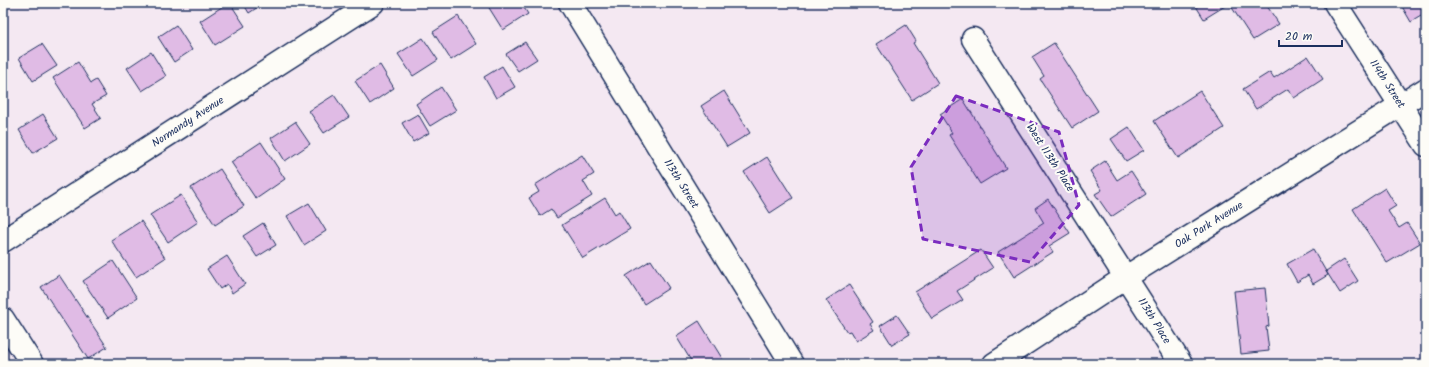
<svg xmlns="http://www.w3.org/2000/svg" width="1429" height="367" font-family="Kalam,sans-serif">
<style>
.building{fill:#e0bbe5;stroke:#1b2f5e}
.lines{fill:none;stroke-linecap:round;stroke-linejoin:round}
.minor-casing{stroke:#1b2f5e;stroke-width:25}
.minor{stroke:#fdfcf7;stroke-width:22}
.marked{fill:#7b2cbf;fill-opacity:0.2;stroke:#7b2cbf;stroke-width:3;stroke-dasharray:8 5;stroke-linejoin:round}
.labels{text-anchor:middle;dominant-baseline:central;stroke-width:4;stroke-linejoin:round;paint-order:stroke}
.street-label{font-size:11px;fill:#1b2f5e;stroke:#fdfcf7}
</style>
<rect width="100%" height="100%" fill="#f4e8f2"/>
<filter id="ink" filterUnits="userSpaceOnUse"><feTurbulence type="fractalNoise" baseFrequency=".025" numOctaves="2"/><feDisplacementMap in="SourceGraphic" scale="8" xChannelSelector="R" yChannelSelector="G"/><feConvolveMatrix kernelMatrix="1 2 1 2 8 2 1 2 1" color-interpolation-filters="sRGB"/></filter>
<g filter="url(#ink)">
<path class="building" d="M228 3H230L245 26 215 45 200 21Z
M243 3H264L249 13Z
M486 3H521L528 14 503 30Z
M1194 3H1224L1225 6 1204 19Z
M1229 3H1265L1279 24 1253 40Z
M1400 3H1425L1426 13 1411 22Z
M458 16 476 44 451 60 433 32Z
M176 25 192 50 174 62 158 37Z
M906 25 916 41 913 43 938 83 912 100 876 44Z
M423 38 438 60 413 76 398 54Z
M525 42 537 59 518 71 506 54Z
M1054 43 1098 111 1072 128 1040 79 1044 76 1032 57Z
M42 44 57 66 33 81 19 58Z
M151 52 166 76 142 91 127 68Z
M1308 56 1323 79 1294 98 1288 89 1256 109 1243 89 1270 72 1274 78Z
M78 62 91 83 96 80 106 96 92 104 101 118 85 128 53 78Z
M380 65 394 88 370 104 355 81Z
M502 66 515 87 496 98 484 77Z
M441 87 456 110 430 126 416 104Z
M724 91 750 133 727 147 701 106Z
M1200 91 1224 128 1178 158 1154 121Z
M334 95 349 117 324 133 309 111Z
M963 99 1006 168 980 184 949 135 952 133 940 114Z
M43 114 58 138 33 153 19 130Z
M418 114 429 133 413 142 402 123Z
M295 122 310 144 285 161 271 138Z
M1129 127 1144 150 1126 161 1111 139Z
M261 142 285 179 256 199 231 162Z
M582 155 594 174 583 181 592 196 557 218 551 209 540 216 529 198 539 192 535 185Z
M767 157 793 198 770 213 744 172Z
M1105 161 1117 180 1131 171 1146 194 1111 217 1095 194 1102 190 1090 171Z
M220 169 244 206 215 225 191 188Z
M1385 188 1396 206 1388 211 1399 228 1407 223 1420 243 1387 263 1353 209Z
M181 195 198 222 168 242 150 215Z
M605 198 615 214 619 211 630 229 583 258 562 225Z
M1048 199 1070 233 1049 246 1053 252 1014 277 998 252 1044 223 1035 208Z
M309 203 326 231 304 245 287 216Z
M141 221 165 258 136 277 111 240Z
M263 223 276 245 257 257 243 236Z
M1313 249 1328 275 1313 284 1308 275 1297 282 1287 264Z
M981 250 993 268 957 291 963 300 932 319 915 292Z
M227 256 245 284 232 293 227 284 220 289 207 269Z
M1344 259 1358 281 1340 293 1326 271Z
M651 260 669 288 644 304 626 276Z
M113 261 137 298 108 318 83 281Z
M59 275 107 347 88 359 41 287Z
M849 285 873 322 870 324 874 330 856 341 850 331 847 332 826 300Z
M1265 288 1269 326 1266 327 1269 351 1241 354 1234 291Z
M897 315 910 334 892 345 880 326Z
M699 321 725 363 722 364H693L676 336Z"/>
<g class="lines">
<defs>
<path id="minor" d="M570 3 792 364
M1335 3 1426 145
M973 39 1181 364
M3 241 373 3
M3 319 32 364
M994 364 1126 277 1426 89"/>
</defs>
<use href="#minor" class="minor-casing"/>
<use href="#minor" class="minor"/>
</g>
</g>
<path class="marked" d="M956 96 1059 132 1079 205 1030 262 923 239 911 167Z"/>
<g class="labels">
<g class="street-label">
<text transform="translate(1387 84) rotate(57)">114th Street</text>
<text transform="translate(188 122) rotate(-33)">Normandy Avenue</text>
<text transform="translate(1050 158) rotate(57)">West 113th Place</text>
<text transform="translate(681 184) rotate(58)">113th Street</text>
<text transform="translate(1209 225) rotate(-32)">Oak Park Avenue</text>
<text transform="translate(1154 321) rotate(58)">113th Place</text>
</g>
</g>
<rect width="1429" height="367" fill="none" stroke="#fdfcf7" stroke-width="16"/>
<rect x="8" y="8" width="1413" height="351" fill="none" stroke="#1b2f5e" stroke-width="1.5" filter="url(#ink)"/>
<path d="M1279 40v6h63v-6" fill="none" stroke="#1b2f5e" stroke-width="2"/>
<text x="1285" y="40" font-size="12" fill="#1b2f5e" stroke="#fdfcf7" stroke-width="3" paint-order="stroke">20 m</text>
</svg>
